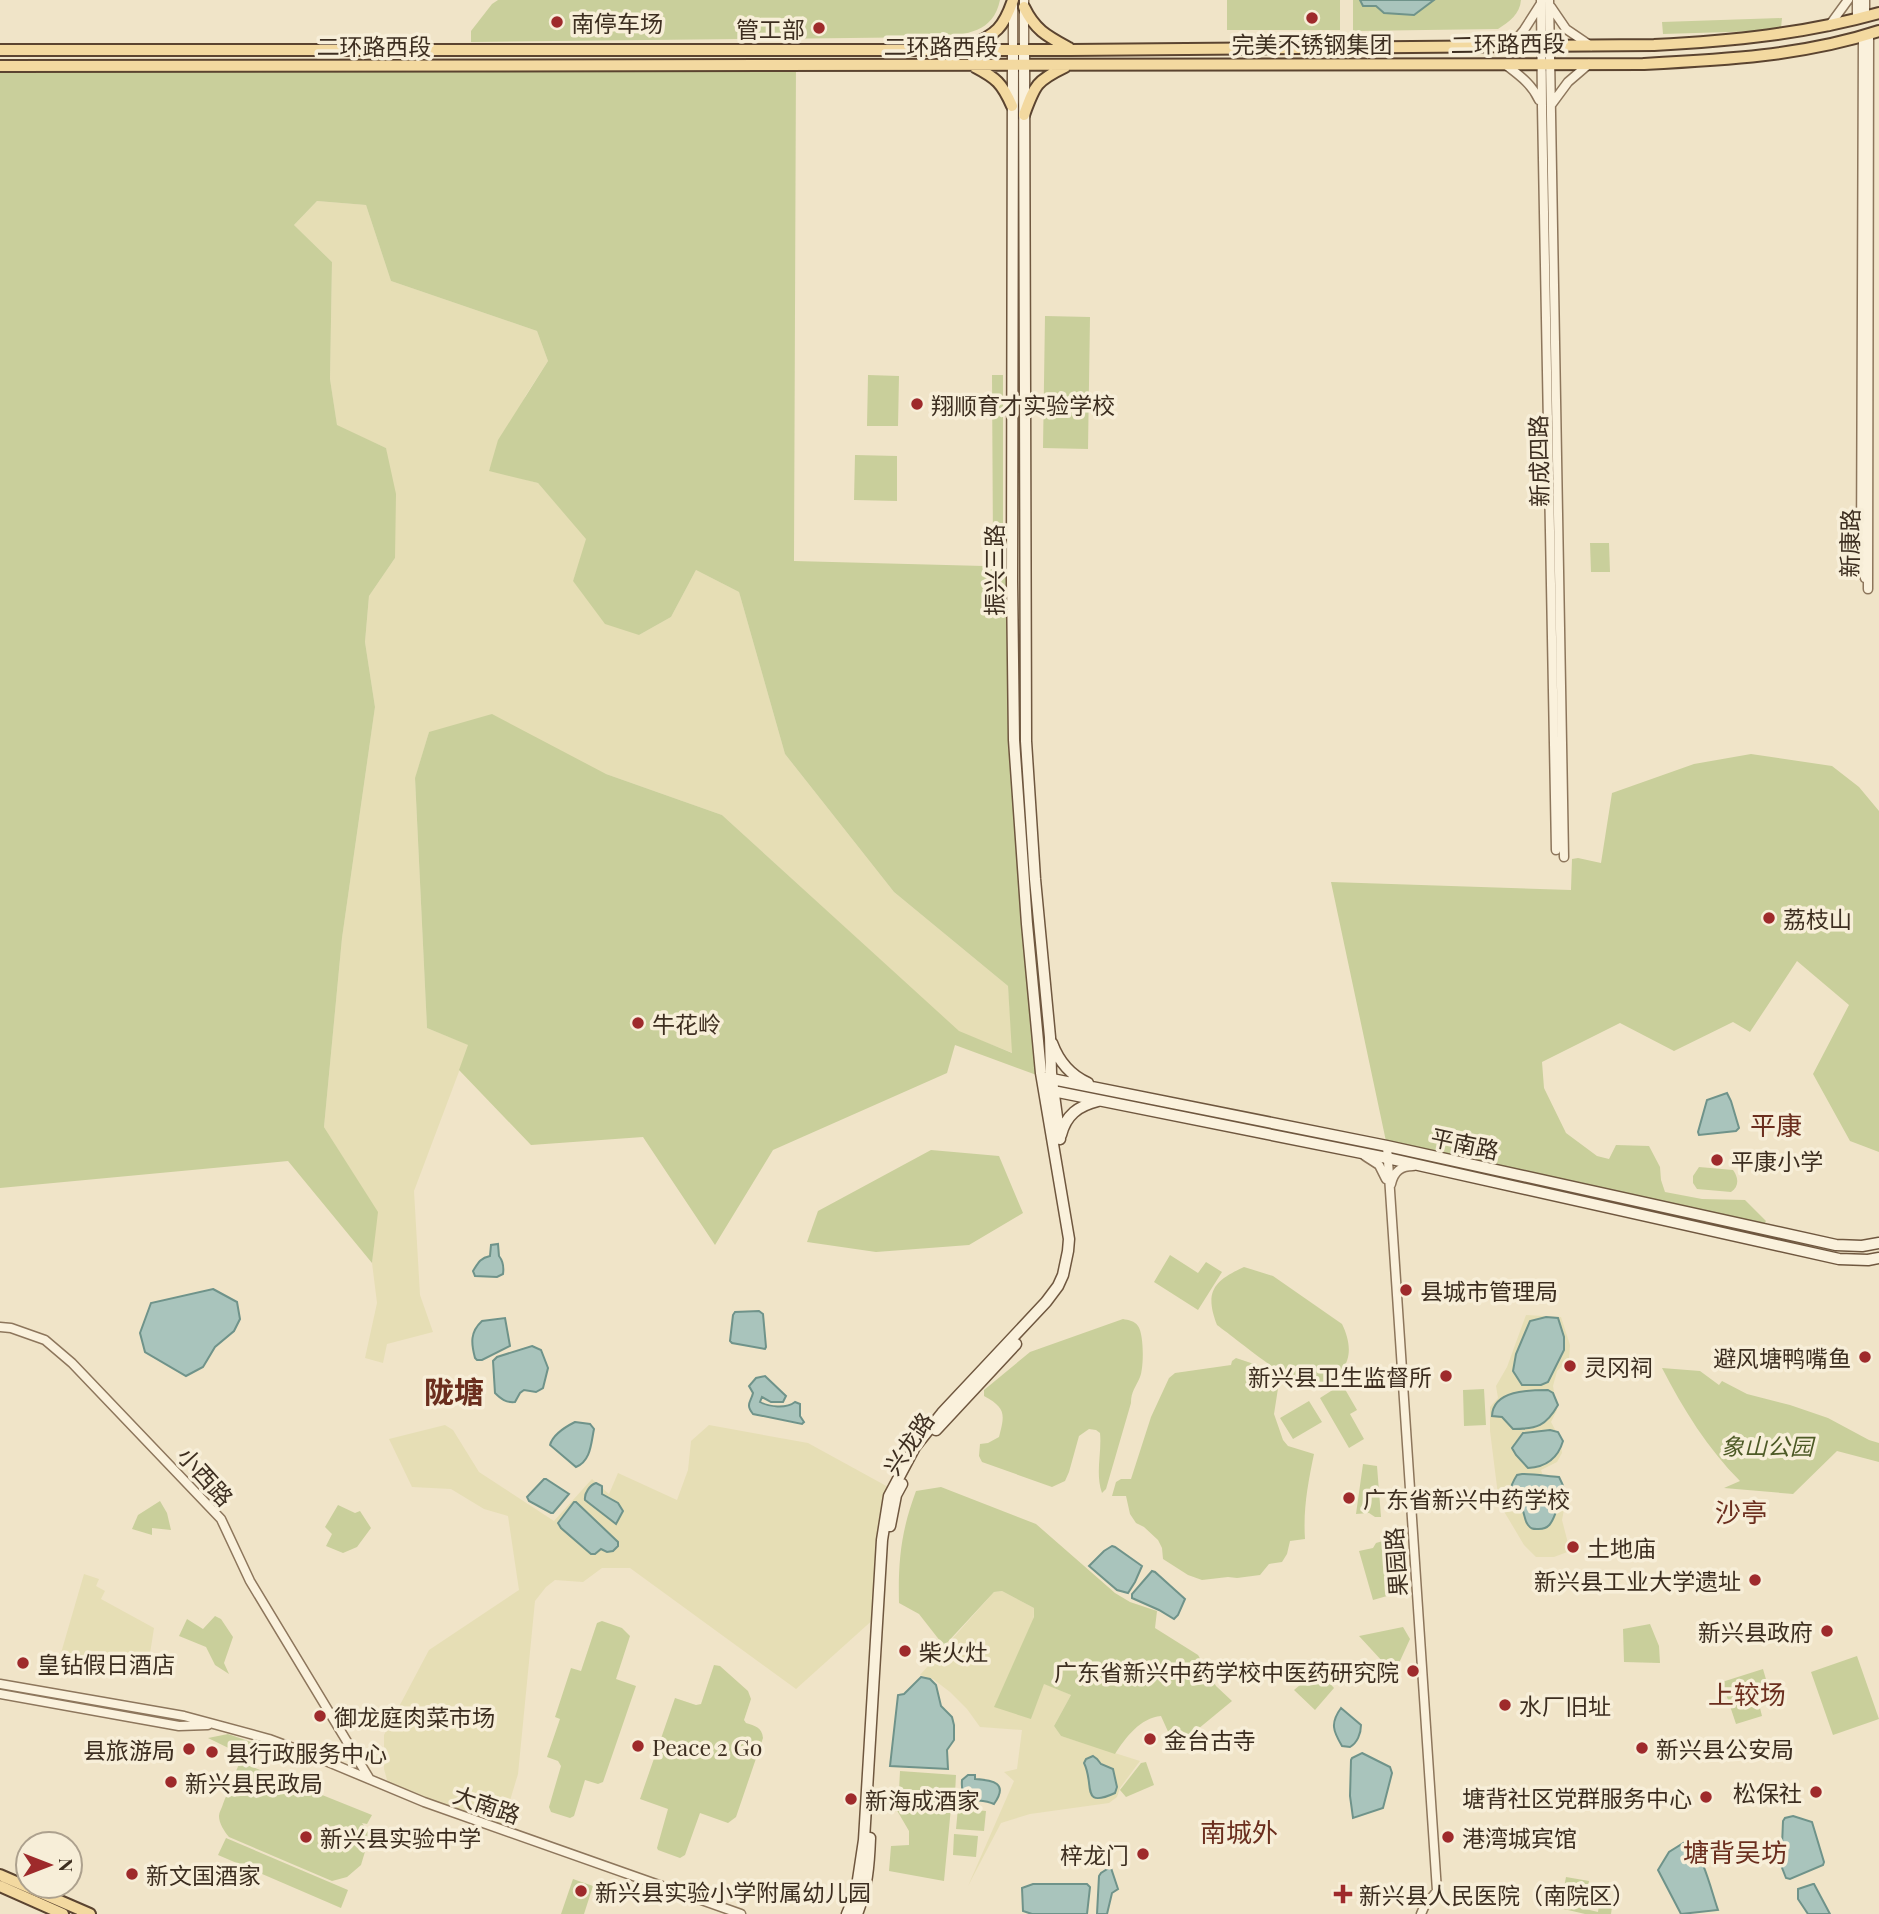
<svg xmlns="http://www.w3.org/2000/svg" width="1879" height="1914" font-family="'Playfair Display','Noto Sans SC',serif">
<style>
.farmland{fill:#e6deb5}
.green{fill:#c9cf9b}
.water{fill:#a9c4bc;stroke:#6f938a;stroke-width:2}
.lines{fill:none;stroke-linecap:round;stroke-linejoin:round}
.tertiary-casing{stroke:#8d765c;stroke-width:11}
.secondary-casing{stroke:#6f573f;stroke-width:13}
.primary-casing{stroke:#5b4430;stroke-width:14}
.tertiary{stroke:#faf1dc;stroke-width:8}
.secondary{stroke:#faf1dc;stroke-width:10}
.primary{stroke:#f3d9a0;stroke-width:10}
.poi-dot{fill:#9e2a2b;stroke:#f7eed8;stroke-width:2.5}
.labels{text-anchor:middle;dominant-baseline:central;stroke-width:7;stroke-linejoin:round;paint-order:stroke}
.poi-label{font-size:23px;fill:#3d2e20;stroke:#f7eed8;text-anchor:start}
.street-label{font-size:23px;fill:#3d2e20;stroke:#f7eed8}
.park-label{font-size:23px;font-style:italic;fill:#4d5a26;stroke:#f7eed8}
.quarter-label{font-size:26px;fill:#6b2e1e;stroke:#f7eed8}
.district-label{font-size:30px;font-weight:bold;fill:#6b2e1e;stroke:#f7eed8}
</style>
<rect width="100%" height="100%" fill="#f0e4c8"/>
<path class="farmland" d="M317 201 366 205 391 281 537 331 548 361 526 395 489 470 538 483 587 539 573 581 639 635 671 617 696 570 739 592 785 754 894 892 1008 986 1013 1053 959 1032 722 815 606 774 429 732 415 779 427 1028 469 1045 414 1191 420 1295 433 1332 387 1344 383 1363 365 1358 377 1303 372 1263 377 1212 324 1127 342 938 375 707 365 642 369 596 395 558 386 448 337 426 330 379 332 262 294 225Z
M1526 1315 1561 1317 1570 1345 1569 1359 1557 1371 1553 1386 1557 1410 1551 1422 1560 1439 1562 1453 1557 1462 1541 1470 1543 1476 1559 1477 1566 1499 1562 1520 1570 1551 1554 1557H1536L1524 1545 1499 1503 1490 1431V1407L1498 1398 1496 1386 1507 1367Z
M445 1425 453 1430 479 1472 554 1521 592 1479 609 1494 618 1473 677 1500 688 1470 691 1441 709 1425 808 1443 890 1488 876 1617 796 1689 630 1568H602L583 1582 555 1580 546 1587 535 1601 518 1774 501 1830 389 1787 384 1769V1735L429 1650 519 1590 508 1516 484 1509 451 1489 412 1487 389 1439Z
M84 1574 99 1579 96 1586 105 1591 101 1599 154 1628 149 1660 100 1653 97 1676 79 1673 82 1658 61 1653Z
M1002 1591 1034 1608 1031 1719 1043 1683 1071 1695 1054 1726 1061 1736 1140 1761 1120 1788 1117 1797 1109 1803 1030 1814 1001 1823 968 1886 1014 1781 1004 1772 1017 1769 1022 1730 980 1727 967 1709 950 1692 933 1679 920 1675 994 1592Z"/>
<path class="green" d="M498 0H1000C993 33 967 34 938 37L471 42V31L492 4Z
M1227 0H1340V30H1227Z
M1353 0H1521C1520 14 1509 22 1498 29L1353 31Z
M1782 18 1781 28 1761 31 1663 34 1662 22Z
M796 60 794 561 984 566 1002 572 1012 581 1016 752 1042 1077 955 1045 947 1073 773 1150 715 1245 643 1137 531 1145 459 1070 468 1045 427 1028 415 778 429 732 492 714 606 774 722 815 959 1031 1012 1053 1008 986 894 892 785 754 739 592 696 570 671 617 639 635 605 624 573 581 586 539 538 483 489 471 498 440 548 361 537 331 391 281 366 205 317 201 294 225 332 262 330 379 337 425 386 448 396 494 395 558 369 596 365 642 375 707 342 938 324 1127 378 1212 372 1263 288 1161 0 1188V64Z
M1045 316 1090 317 1088 449 1043 448Z
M868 375 899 376 898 426H867Z
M992 375H1003V538L993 549Z
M855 455 897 456V501L854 500Z
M1590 543H1609L1610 572H1591Z
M1751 754 1832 766 1859 787 1879 811V1152L1850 1141 1813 1074 1849 1005 1797 961 1750 1032 1733 1022 1674 1051 1620 1023 1542 1062 1544 1088 1566 1133 1597 1156 1609 1159 1616 1145 1649 1146 1660 1167 1661 1180 1665 1192 1702 1199 1745 1200 1766 1221 1754 1240 1387 1158V1146L1331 882 1571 890 1572 859 1578 858 1601 863 1612 793 1694 764Z
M931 1150 999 1156 1023 1213 969 1245 876 1252 807 1242 818 1211Z
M1699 1167 1733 1170C1739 1178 1739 1187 1731 1192L1697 1189 1693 1183V1176Z
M1170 1255 1198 1273 1206 1262 1222 1272 1198 1310 1154 1282Z
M1244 1267 1273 1276 1342 1324C1349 1338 1353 1356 1342 1370 1334 1379 1320 1387 1308 1386 1289 1383 1235 1338 1217 1325 1204 1291 1214 1281 1244 1267Z
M1123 1319C1128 1320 1135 1321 1138 1326 1144 1334 1144 1367 1140 1377 1136 1387 1131 1391 1131 1403L1106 1489 1102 1493C1095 1473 1102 1453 1100 1433L1096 1430 1089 1429 1079 1436 1069 1472 1065 1481 1052 1487 982 1462 979 1456 980 1444 988 1443 999 1437C1005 1414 1006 1408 984 1396V1390L1030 1352Z
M1236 1358 1263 1367 1276 1374 1279 1382 1274 1414 1283 1440 1288 1446 1314 1454C1308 1483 1303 1509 1305 1539L1290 1541 1287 1554 1282 1562 1269 1564 1260 1575 1237 1578 1228 1577 1202 1580 1188 1575 1163 1559 1162 1548 1158 1540 1144 1527 1136 1523 1130 1514 1126 1496H1112L1116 1482 1121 1479H1131L1151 1417 1169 1378 1175 1373 1231 1365 1232 1361Z
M1662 1368 1700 1371 1719 1385 1722 1381 1747 1394 1790 1405 1828 1418 1869 1440 1879 1443V1462L1837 1451 1793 1494 1724 1488 1740 1481C1708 1449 1683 1409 1662 1368Z
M1342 1384 1357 1410 1350 1414 1364 1439 1349 1448 1320 1398Z
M1484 1389 1486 1425 1464 1426 1463 1390Z
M1309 1401 1322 1422 1293 1439 1280 1418Z
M1363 1464 1377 1466 1381 1517H1375L1369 1513 1356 1514Z
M941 1487 1036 1524 1115 1593 1130 1602 1157 1611 1155 1628 1198 1655 1216 1686 1232 1701 1181 1743 1170 1736 1161 1716C1140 1718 1126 1737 1115 1754L1061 1736 1054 1726 1071 1695 1044 1684 1031 1719 994 1707 1034 1617V1608L1002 1591 994 1592 944 1646 919 1614 899 1603C898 1561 901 1531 916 1491Z
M160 1501 167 1513 171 1530 152 1528V1535L132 1529 138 1515Z
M338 1505 355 1513 360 1511 371 1528 357 1547 343 1553 326 1546 332 1534 325 1527Z
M1383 1541 1387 1596 1373 1600 1359 1551 1373 1548 1376 1543Z
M215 1616 221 1619 233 1637 224 1663 229 1674 215 1665 206 1647 179 1636 187 1619 203 1629Z
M602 1621 622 1628 630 1636 616 1679 636 1686 603 1782 598 1784 585 1780 574 1816 570 1818 551 1812 549 1807 561 1766 558 1761 547 1757 560 1719 555 1717 571 1668 581 1671 597 1623Z
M1650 1624 1659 1646 1660 1663 1624 1662 1623 1629Z
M1403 1627 1410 1639 1394 1674 1359 1636Z
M1857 1656 1879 1719 1833 1735 1811 1672Z
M714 1665 720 1666 748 1691 751 1699 744 1720 746 1723C755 1726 762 1727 763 1738L736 1817 728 1823 700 1813 685 1855 680 1858 658 1850 657 1848 668 1809 640 1799 675 1698 696 1705 701 1704Z
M1763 1669 1772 1700 1759 1704 1762 1716 1736 1724 1722 1682Z
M1318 1670 1334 1688 1315 1710 1294 1690Z
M228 1734 260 1745 255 1761 208 1738Z
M240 1762 372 1815 367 1824 362 1823 368 1832 367 1845 361 1865 347 1877 332 1881 229 1837C224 1831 219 1823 219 1816 219 1812 222 1808 223 1804 228 1789 236 1781 251 1778L236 1771Z
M1146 1762 1154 1785 1126 1797 1120 1790 1141 1763Z
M900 1771 956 1775 955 1794 899 1790Z
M901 1793 952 1797 944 1881 889 1871 891 1846 909 1845V1831L888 1795Z
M958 1808 986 1811 984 1831 956 1829Z
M954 1834 978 1836 976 1857 953 1855Z
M226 1838 348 1890 341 1908 218 1855Z
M1566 1877 1589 1881 1585 1907 1573 1906 1598 1912 1600 1898 1613 1900 1611 1914H1585L1555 1907 1556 1902 1561 1903Z
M573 1879 593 1886 584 1914H561Z"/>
<path class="water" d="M1360 0H1434L1414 15 1384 13 1376 6H1363Z
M1727 1093 1731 1101 1739 1128 1736 1131 1699 1135 1698 1132 1707 1100Z
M498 1244 499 1256C503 1261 504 1267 503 1274L497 1277 475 1276 473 1271C478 1263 480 1258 490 1256L491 1245Z
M213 1289 237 1302 240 1319 234 1331 215 1347 203 1367 186 1376 145 1352 140 1333 151 1303Z
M759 1311 763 1314 766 1347 765 1349 732 1343 730 1341 733 1315 735 1312Z
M1546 1317 1558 1318 1564 1337V1350L1548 1382 1541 1385H1522L1513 1371 1516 1354 1530 1321Z
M505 1318 510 1346 482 1360H477L475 1358C471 1343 470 1332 482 1321Z
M532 1346 541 1350 548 1368 543 1388 536 1392 524 1390 520 1393 515 1402C506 1403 501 1399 495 1393L493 1361 497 1357Z
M765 1376 786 1396 783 1402H771L762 1397 760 1402C769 1407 786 1409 795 1402L800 1404V1416L804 1422 802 1424 753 1414C745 1404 751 1402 753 1393L749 1386 756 1378Z
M1548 1390 1553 1393 1558 1405C1546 1426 1537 1429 1513 1429L1502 1417 1492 1416C1493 1390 1529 1390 1548 1390Z
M575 1422 590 1424 594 1429C591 1443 591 1461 576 1467L550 1445C553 1434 565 1427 575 1422Z
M1550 1430 1558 1432 1563 1441C1558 1458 1547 1467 1528 1468L1516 1455 1512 1448 1523 1433Z
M1522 1474C1536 1474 1546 1476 1559 1477 1562 1483 1567 1492 1565 1498 1563 1502 1560 1504 1558 1507 1553 1518 1552 1530 1537 1529 1533 1529 1531 1529 1528 1525 1524 1520 1525 1514 1522 1509 1512 1495 1505 1494 1517 1475Z
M544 1479H546L569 1494 553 1513H551L529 1501 527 1497Z
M596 1483 602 1486V1494L618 1503 623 1511 616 1524 585 1500C584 1493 590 1485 596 1483Z
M574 1502H576L618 1542V1546L613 1551 607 1552 601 1549 595 1554H591L561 1528 558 1523Z
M1112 1546 1115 1547 1142 1566 1135 1582 1128 1593 1117 1590 1089 1566 1104 1551Z
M1152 1571 1155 1572 1185 1599 1178 1615 1174 1619 1159 1610 1132 1598V1594Z
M921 1677 930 1679 936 1685 941 1706 952 1717 954 1725V1740L947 1750 948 1769 890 1766 898 1695 904 1694Z
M1341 1708 1361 1725C1361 1734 1357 1743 1350 1747L1342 1746C1333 1731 1330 1723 1341 1708Z
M1362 1753 1390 1767 1392 1773 1383 1808 1353 1818 1350 1796 1351 1760 1352 1758Z
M1093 1756 1097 1759 1101 1764 1113 1769 1117 1787 1115 1793C1080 1809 1095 1785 1084 1763L1086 1759Z
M968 1775H975V1779C993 1780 1009 1783 994 1804 977 1796 960 1808 962 1780Z
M1793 1816 1812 1822 1824 1862 1823 1865 1790 1879 1786 1878 1777 1855 1782 1846 1783 1821 1785 1818Z
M1685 1842H1689C1704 1857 1711 1890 1718 1910L1681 1914 1658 1870 1669 1852Z
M1109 1868H1111L1118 1889 1112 1893 1107 1914H1097L1099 1876 1101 1873Z
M1033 1884H1087L1090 1887 1087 1914H1032L1023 1911 1022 1888Z
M1813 1884H1814L1830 1914H1808L1798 1899V1889Z"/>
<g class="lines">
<defs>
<path id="tertiary" d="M1024 0V49
M1541 0 1542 106 1556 850
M1549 0 1564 857
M1857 0V19
M1551 7 1566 29 1591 46
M1865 17V0
M1829 26 1848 0
M1863 36 1861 563 1865 578
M1510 47 1524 30 1540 5
M1013 49V6
M1506 65C1519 75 1532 84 1539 100
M1551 105 1568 82 1589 64
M1868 589 1869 34
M1387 1146 1437 1891 1424 1907 1421 1914
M1365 1156 1379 1165 1386 1179
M1391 1184C1394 1171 1401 1166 1413 1166
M0 1327 11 1328 45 1340 72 1363 221 1519 250 1581 369 1778
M0 1684 184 1716 269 1739 309 1754 424 1802 741 1914
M0 1694 179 1726 208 1725"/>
<path id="secondary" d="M1024 49 1026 741 1035 879 1050 1037 1051 1073 1060 1139
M1052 1043C1059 1062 1070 1075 1088 1083
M1047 1078 1387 1146 1836 1245 1862 1246 1879 1243
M1048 1090 1387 1158 1839 1259 1868 1260 1879 1258
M1061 1135C1066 1115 1078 1106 1098 1101
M936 1430 1016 1344
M890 1526 896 1495 902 1484
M847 1914 856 1893 864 1840 882 1540 889 1496 915 1447 942 1413 1046 1302 1058 1286 1063 1275 1068 1251 1069 1239 1041 1073 1027 924 1014 740 1012 581 1013 49
M857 1914C867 1889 869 1865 870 1838"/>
<path id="primary" d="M1024 7C1035 30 1047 36 1069 48
M969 46C996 35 1004 27 1013 0
M0 50H1071L1654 45C1731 41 1804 34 1879 13
M0 66 1643 64C1722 60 1803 56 1879 31
M975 67C996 78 1002 83 1012 106
M1024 115C1035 85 1036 81 1065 67
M0 1875 90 1914
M0 1886 63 1914"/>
</defs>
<use href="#tertiary" class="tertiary-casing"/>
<use href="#secondary" class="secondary-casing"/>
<use href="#primary" class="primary-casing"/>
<use href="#tertiary" class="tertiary"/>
<use href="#secondary" class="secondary"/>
<use href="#primary" class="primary"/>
</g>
<g class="poi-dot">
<circle cx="1312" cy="18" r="7"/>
<circle cx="557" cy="22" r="7"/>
<circle cx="819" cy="28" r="7"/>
<circle cx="917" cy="404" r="7"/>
<circle cx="1769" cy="918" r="7"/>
<circle cx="638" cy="1023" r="7"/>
<circle cx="1717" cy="1160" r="7"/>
<circle cx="1406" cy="1290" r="7"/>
<circle cx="1865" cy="1357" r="7"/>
<circle cx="1570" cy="1366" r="7"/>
<circle cx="1446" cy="1376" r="7"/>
<circle cx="1349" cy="1498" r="7"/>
<circle cx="1573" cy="1547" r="7"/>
<circle cx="1755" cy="1580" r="7"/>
<circle cx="1827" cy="1631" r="7"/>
<circle cx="905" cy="1651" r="7"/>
<circle cx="23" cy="1663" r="7"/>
<circle cx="1413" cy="1671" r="7"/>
<circle cx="1505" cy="1705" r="7"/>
<circle cx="320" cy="1716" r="7"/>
<circle cx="1150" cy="1739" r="7"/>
<circle cx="638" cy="1746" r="7"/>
<circle cx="1642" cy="1748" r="7"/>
<circle cx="189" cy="1749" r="7"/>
<circle cx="212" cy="1752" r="7"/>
<circle cx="171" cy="1782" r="7"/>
<circle cx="1816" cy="1792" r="7"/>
<circle cx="1706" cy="1797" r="7"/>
<circle cx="851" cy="1799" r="7"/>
<circle cx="306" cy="1837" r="7"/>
<circle cx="1448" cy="1837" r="7"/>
<circle cx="1143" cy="1854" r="7"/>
<circle cx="132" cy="1874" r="7"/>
<circle cx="581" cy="1891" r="7"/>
<path d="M1339.5 1883.5h7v7h7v7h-7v7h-7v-7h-7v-7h7z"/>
</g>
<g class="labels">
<g class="poi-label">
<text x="571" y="22">南停车场</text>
<text x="805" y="28" text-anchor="end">管工部</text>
<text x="1312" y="43" text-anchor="middle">完美不锈钢集团</text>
<text x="931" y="404">翔顺育才实验学校</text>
<text x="1783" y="918">荔枝山</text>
<text x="652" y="1023">牛花岭</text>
<text x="1731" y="1160">平康小学</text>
<text x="1420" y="1290">县城市管理局</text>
<text x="1851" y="1357" text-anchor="end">避风塘鸭嘴鱼</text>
<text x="1584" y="1366">灵冈祠</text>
<text x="1432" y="1376" text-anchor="end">新兴县卫生监督所</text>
<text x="1363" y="1498">广东省新兴中药学校</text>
<text x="1587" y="1547">土地庙</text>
<text x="1741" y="1580" text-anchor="end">新兴县工业大学遗址</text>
<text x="1813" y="1631" text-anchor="end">新兴县政府</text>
<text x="919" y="1651">柴火灶</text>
<text x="37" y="1663">皇钻假日酒店</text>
<text x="1399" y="1671" text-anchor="end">广东省新兴中药学校中医药研究院</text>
<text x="1519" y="1705">水厂旧址</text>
<text x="334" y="1716">御龙庭肉菜市场</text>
<text x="1164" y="1739">金台古寺</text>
<text x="652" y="1746">Peace 2 Go</text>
<text x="1656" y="1748">新兴县公安局</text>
<text x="175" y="1749" text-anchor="end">县旅游局</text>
<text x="226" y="1752">县行政服务中心</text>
<text x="185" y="1782">新兴县民政局</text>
<text x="1802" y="1792" text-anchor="end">松保社</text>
<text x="1692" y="1797" text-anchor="end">塘背社区党群服务中心</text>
<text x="865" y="1799">新海成酒家</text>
<text x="320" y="1837">新兴县实验中学</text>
<text x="1462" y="1837">港湾城宾馆</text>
<text x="1129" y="1854" text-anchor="end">梓龙门</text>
<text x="146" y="1874">新文国酒家</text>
<text x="595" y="1891">新兴县实验小学附属幼儿园</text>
<text x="1359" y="1894">新兴县人民医院（南院区）</text>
</g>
<g class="street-label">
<text transform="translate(1508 43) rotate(-1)">二环路西段</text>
<text x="374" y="45">二环路西段</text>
<text x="941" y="45">二环路西段</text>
<text transform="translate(1538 461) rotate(-91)">新成四路</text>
<text transform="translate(1849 543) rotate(-89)">新康路</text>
<text transform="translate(993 570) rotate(-90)">振兴三路</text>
<text transform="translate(1465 1143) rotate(12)">平南路</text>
<text transform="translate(908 1443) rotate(-56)">兴龙路</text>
<text transform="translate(206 1476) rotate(48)">小西路</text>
<text transform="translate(1395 1562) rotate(-94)">果园路</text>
<text transform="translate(487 1804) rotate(19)">大南路</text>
</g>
<g class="park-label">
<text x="1767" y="1445">象山公园</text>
</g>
<g class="quarter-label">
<text x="1776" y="1124">平康</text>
<text x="1741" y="1511">沙亭</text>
<text x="1747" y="1693">上较场</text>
<text x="1239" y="1831">南城外</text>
<text x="1735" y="1851">塘背吴坊</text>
</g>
<g class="district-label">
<text x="454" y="1391">陇塘</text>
</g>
</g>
<g transform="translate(49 1865) rotate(90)"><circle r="33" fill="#f7eed8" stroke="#ada18e" stroke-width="2"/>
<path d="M0-5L12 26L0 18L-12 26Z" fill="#9e2a2b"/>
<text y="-10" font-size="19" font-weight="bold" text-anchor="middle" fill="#3d2e20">N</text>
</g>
</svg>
